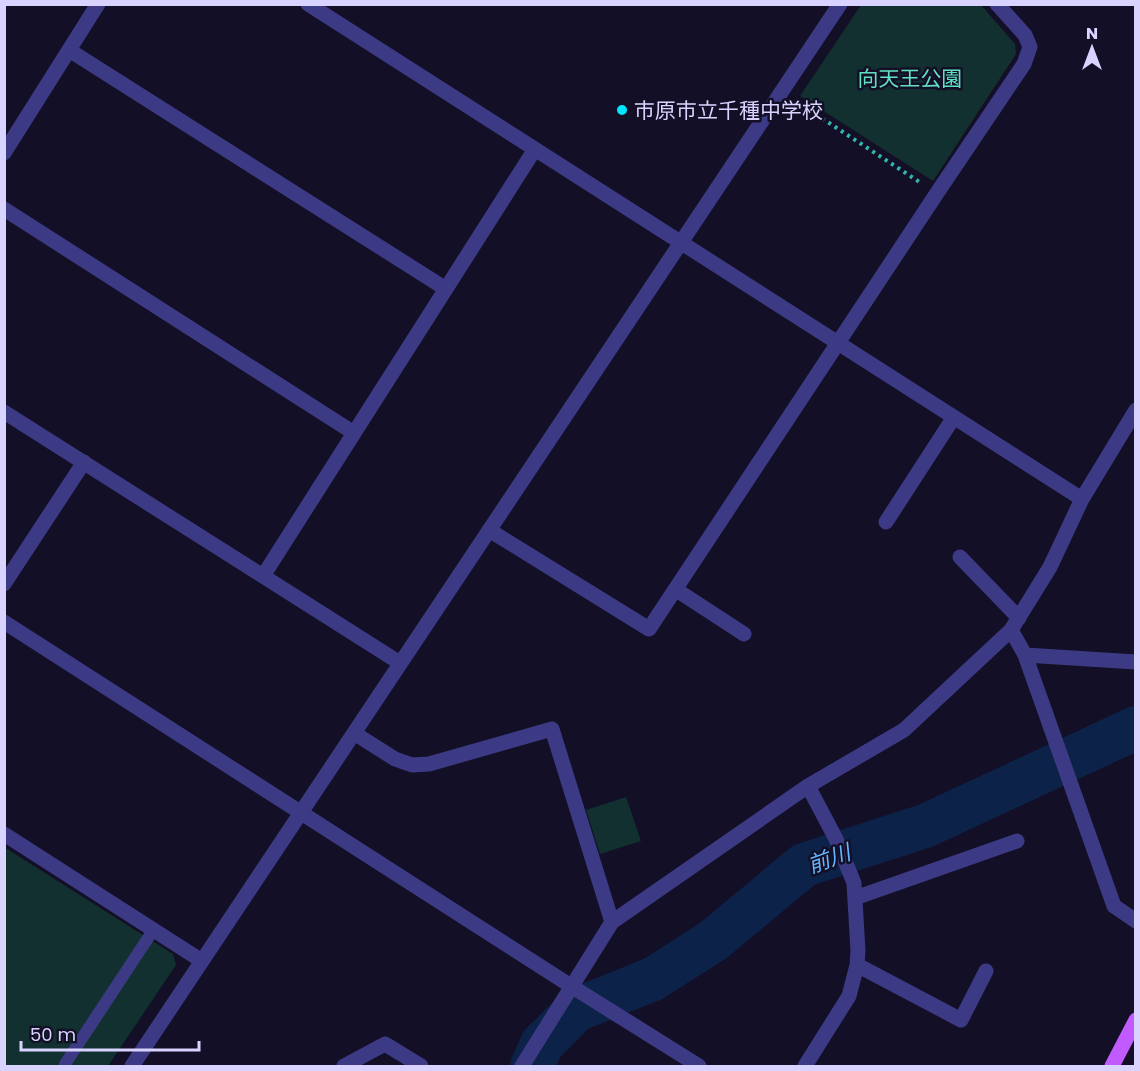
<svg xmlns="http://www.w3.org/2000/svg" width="1140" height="1071" font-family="Poppins,'Noto Sans JP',sans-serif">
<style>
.green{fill:#12302f}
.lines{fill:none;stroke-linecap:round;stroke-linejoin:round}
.river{stroke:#0c2248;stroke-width:44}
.path{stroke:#2fb8b0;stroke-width:4;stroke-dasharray:3 4.5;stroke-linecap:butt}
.service{stroke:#3d3a85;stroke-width:12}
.minor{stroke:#3d3a85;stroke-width:15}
.tertiary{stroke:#3d3a85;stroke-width:15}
.primary{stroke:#c25bff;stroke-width:15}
.poi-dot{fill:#00e5ff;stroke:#130f26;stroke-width:2}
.labels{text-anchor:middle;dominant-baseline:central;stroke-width:5;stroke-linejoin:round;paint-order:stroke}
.park-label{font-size:21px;fill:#5fe0c0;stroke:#130f26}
.poi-label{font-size:21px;fill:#d9d4ff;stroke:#130f26;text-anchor:start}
.water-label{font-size:22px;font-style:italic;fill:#62b6ff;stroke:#130f26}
</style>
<rect width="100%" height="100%" fill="#130f26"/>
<path class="green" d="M861 5H981L1015 44 1016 54 933 181 800 96Z
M626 797 641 841 600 854 586 810Z
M4 847 173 954 176 965 108 1066H5Z"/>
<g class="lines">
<path class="river" d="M532 1066 542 1044 576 1010 653 979 714 940 804 865 925 826 1136 728"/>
<path class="path" d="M797 102 921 183"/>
<path class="service" d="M65 1064 154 929"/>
<path class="minor" d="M308 4 1082 499
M69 50 446 289
M4 153 98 4
M4 209 354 433
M4 412 400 663
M886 522 954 417
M489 530 649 629 937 193 1024 64 1030 47 1025 35 997 4
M960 557 1019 618
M263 576 535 149
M4 584 84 462
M675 589 744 634
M1011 630 1025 655 1114 906 1136 921
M1025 655 1136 662
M354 733 395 759 412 765 429 764 552 729 612 922
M4 834 202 961
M855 898 1017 841
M857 965 961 1020 986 971
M132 1066 840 4
M344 1066 385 1044 421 1066
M522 1066 612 922 808 786 904 730 1011 630 1050 567 1082 499 1136 410
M805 1066 849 996 857 965 858 951 854 883 836 839 808 786"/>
<path class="tertiary" d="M4 622 571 986 699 1066"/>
<path class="primary" d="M1112 1066 1136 1020"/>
</g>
<circle class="poi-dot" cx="622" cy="110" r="6"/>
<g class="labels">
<g class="park-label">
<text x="910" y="78">向天王公園</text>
</g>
<g class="poi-label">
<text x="634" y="110">市原市立千種中学校</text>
</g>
<g class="water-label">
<text transform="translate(829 859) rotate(-20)">前川</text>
</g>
</g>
<rect width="1140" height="1071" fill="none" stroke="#d9d4ff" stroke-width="12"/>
<g transform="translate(1092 48)" stroke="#130f26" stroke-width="4.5" paint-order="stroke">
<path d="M0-4.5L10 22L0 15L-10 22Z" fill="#d9d4ff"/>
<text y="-9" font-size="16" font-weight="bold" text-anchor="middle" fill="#d9d4ff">N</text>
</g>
<path d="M21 1041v9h178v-9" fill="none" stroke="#d9d4ff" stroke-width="3"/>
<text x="30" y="1041" font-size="18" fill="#d9d4ff" stroke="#130f26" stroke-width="4.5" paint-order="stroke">50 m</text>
</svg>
